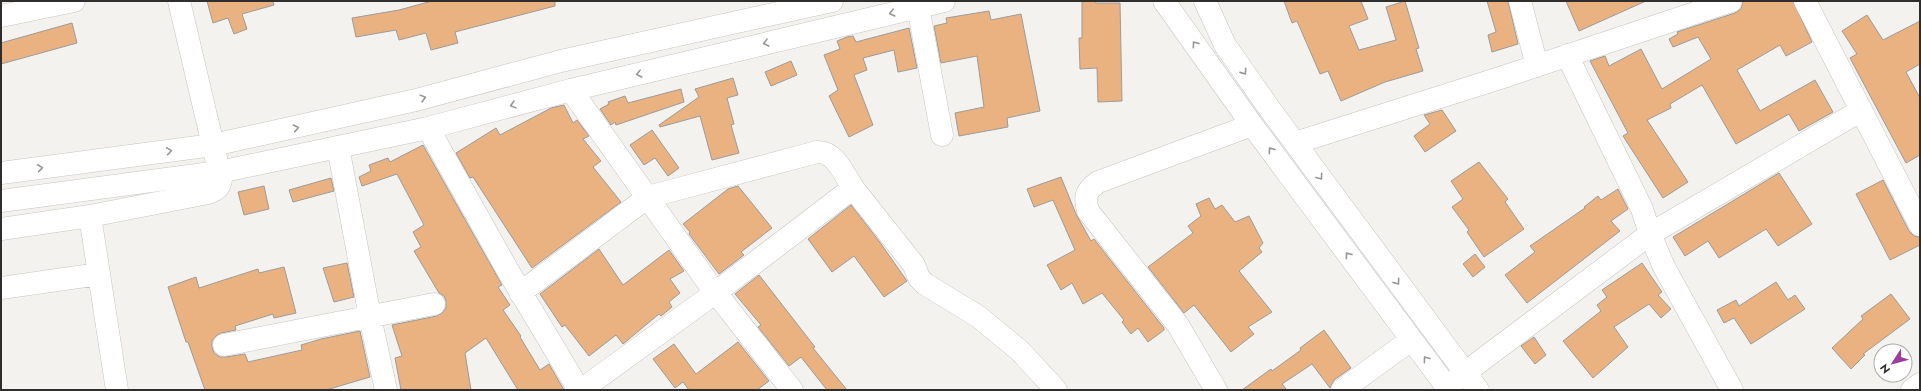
<svg xmlns="http://www.w3.org/2000/svg" width="1921" height="391" font-family="Jost,sans-serif">
<style>
.building{fill:#eab281;stroke:#9d9b99}
.lines{fill:none;stroke-linecap:round;stroke-linejoin:round}
.minor-casing{stroke:#c7c5c2;stroke-width:23}
.major-casing{stroke:#c7c5c2;stroke-width:23}
.minor{stroke:#fff;stroke-width:22}
.major{stroke:#fff;stroke-width:22}
.oneway{stroke:#979696}
</style>
<rect width="100%" height="100%" fill="#f4f2ef"/>
<path class="building" d="M207 1H273L274 5 242 14 247 29 234 34 228 18 213 23Z
M432 1H555V6L455 32 458 43 431 50 426 33 399 40 396 30 356 37 352 18 399 10Z
M1082 1H1095L1096 3H1120L1122 101 1098 102 1097 68 1080 69 1079 38H1082Z
M1284 1H1361L1368 19 1349 26 1359 50 1396 40 1386 7 1405 1 1419 48 1416 49 1423 71 1385 82 1341 101 1328 71 1320 74 1297 21 1292 23Z
M1487 1H1508L1518 44 1492 52 1488 35 1496 32Z
M1566 1H1646L1579 31Z
M1743 1H1793L1812 42 1786 56 1780 45 1737 70 1760 111 1815 80 1833 112 1799 131 1789 114 1736 144 1702 85 1670 104 1671 108 1647 120 1688 182 1663 198 1623 136 1628 133 1590 61 1605 56 1609 66 1641 49 1662 89 1711 59 1698 37 1673 47 1669 39 1678 34 1677 32 1735 13 1741 9Z
M989 11 991 20 1021 14 1040 111 1007 118 1008 127 959 136 955 113 984 107 977 56 941 63 934 26 947 23 946 18Z
M1867 15 1883 40 1920 21V64L1906 72 1920 98V155L1906 163 1850 58 1857 54 1842 31Z
M72 23 77 43 1 64V43Z
M909 28 917 68 898 72 894 50 863 58 867 70 854 75 873 125 849 137 829 96 838 90 824 55 840 49 837 41 847 37 853 36 856 42Z
M791 61 797 75 771 86 765 72Z
M733 78 738 95 727 98 734 124 731 125 739 153 712 160 700 116 660 127 659 125 699 97 695 89Z
M681 89 684 102 616 125 615 122 611 125 600 109 609 104 608 102 625 96 628 103Z
M564 105 573 123 577 120 589 136 583 139 601 161 593 167 621 202 532 268 473 177 470 178 456 153 496 128 500 135 551 108Z
M1442 110 1456 131 1425 152 1414 136 1430 124 1424 115Z
M652 130 679 168 668 176 655 158 644 165 630 145Z
M423 145 502 285 498 287 510 305 503 310 521 336 520 337 540 370 549 364 564 390H518L486 338 465 353 471 390H401L395 358 402 356 392 325 437 316 442 313 446 308V301L444 296 439 293 414 251 421 247 413 232 424 225 397 174 362 186 359 177 371 171 369 165 388 158 390 162Z
M1479 162 1508 199 1505 202 1524 229 1484 257 1467 232 1469 230 1452 207 1463 199 1451 181Z
M1779 173 1812 224 1778 246 1766 229 1719 258 1708 241 1685 256 1673 237Z
M1061 177 1076 214 1091 241 1094 239 1164 328V330L1148 342 1138 328 1131 334 1122 322 1124 320 1102 293 1083 304 1072 283 1061 290 1047 265 1075 250 1053 200 1034 207 1027 189Z
M331 178 334 191 293 202 289 190Z
M1883 180 1909 231 1914 236 1920 237V245L1890 260 1856 194Z
M264 186 269 209 244 215 238 192Z
M738 186 772 228 741 252 744 255 719 274 689 234 690 232 683 224 728 189Z
M1618 189 1628 209 1611 221 1620 231 1527 303 1505 275 1535 252 1530 246 1585 208 1584 207 1598 196 1601 200Z
M1209 198 1215 209 1222 205 1235 222 1249 216 1263 243 1259 248 1262 252 1239 271 1272 312 1248 327 1254 334 1231 352 1194 305 1184 313 1148 267 1193 233 1188 226 1201 216 1196 204Z
M851 205 879 241 907 281 884 297 854 256 832 272 808 239Z
M599 249 623 285 669 250 684 271 670 279 680 293 669 302 672 307 661 316 659 314 623 344 616 335 589 356 565 325 562 327 540 294Z
M1475 254 1485 267 1473 277 1463 264Z
M347 263 354 297 334 302 323 268Z
M1642 263 1662 292 1658 295 1671 309 1661 318 1649 304 1614 327 1628 347 1593 378 1563 341 1601 311 1597 305 1607 297 1602 290Z
M284 267 296 313 274 318 273 314 235 326 236 330 221 333 216 336 212 341V347L214 353 220 357H226L245 354 248 362 302 350 301 345 321 339 360 331 370 377 326 390H205L188 342H186L168 287 196 277 199 288 258 269 259 273Z
M759 275 815 347 813 348 847 390H827L801 357 789 366 758 327 761 325 735 294Z
M1776 282 1788 300 1795 295 1805 309 1751 344 1734 318 1724 323 1717 310 1736 300 1739 306Z
M1891 294 1910 319 1863 354 1865 355 1851 369 1832 348 1863 319 1861 316Z
M1324 330 1351 368 1334 380 1330 388 1312 364 1282 384 1287 390H1242L1271 369 1272 371 1301 350 1300 348Z
M1534 337 1546 355 1535 364 1521 346Z
M738 342 769 381 757 390H689L683 382 675 388 653 359 674 344 696 374Z"/>
<g class="lines">
<defs>
<path id="minor" d="M1164 1 1252 125 1449 390
M1205 1 1225 45 1269 108 1478 390
M1520 1 1537 66
M1805 1 1920 225
M918 7 942 135
M1 16 74 1
M1567 55 1642 209 1650 234 1860 111
M571 90 709 284 792 390
M428 128 511 276 579 390
M1295 143 1503 77 1731 1
M338 147 370 317 386 390
M853 188 914 265 919 278 925 284 979 317 1020 351 1056 390
M90 216 117 390
M1 229 90 216 208 193C216 190 220 188 221 179L179 1
M1 288 99 274
M520 293 648 197 817 152C835 151 844 174 853 188L715 293 581 390
M224 345 434 304
M1454 381 1650 234 1664 267 1732 390
M1216 390 1178 325 1088 211C1084 196 1086 191 1098 182L1252 125
M1342 390 1411 340
M1912 390 1920 384"/>
<path id="major" d="M1 173 213 145 416 100 561 61 832 1
M1 201 219 172 338 147 428 128 571 90 944 1"/>
</defs>
<use href="#minor" class="minor-casing"/>
<use href="#major" class="major-casing"/>
<use href="#minor" class="minor"/>
<use href="#major" class="major"/>
</g>
<defs><path id="oneway-chevron" d="M-2-3.5L2.5 0L-2 3.5" fill="none" stroke-width="1.6" stroke-linecap="round" stroke-linejoin="round"/></defs>
<g class="oneway">
<use href="#oneway-chevron" transform="translate(892 13) rotate(166)"/>
<use href="#oneway-chevron" transform="translate(766 43) rotate(166)"/>
<use href="#oneway-chevron" transform="translate(1195 44) rotate(-126)"/>
<use href="#oneway-chevron" transform="translate(1244 72) rotate(55)"/>
<use href="#oneway-chevron" transform="translate(639 74) rotate(166)"/>
<use href="#oneway-chevron" transform="translate(423 98) rotate(-15)"/>
<use href="#oneway-chevron" transform="translate(513 105) rotate(165)"/>
<use href="#oneway-chevron" transform="translate(296 128) rotate(-12)"/>
<use href="#oneway-chevron" transform="translate(1271 150) rotate(-126)"/>
<use href="#oneway-chevron" transform="translate(169 151) rotate(-8)"/>
<use href="#oneway-chevron" transform="translate(40 168) rotate(-8)"/>
<use href="#oneway-chevron" transform="translate(1320 177) rotate(54)"/>
<use href="#oneway-chevron" transform="translate(1348 255) rotate(-126)"/>
<use href="#oneway-chevron" transform="translate(1397 282) rotate(54)"/>
<use href="#oneway-chevron" transform="translate(1426 359) rotate(-127)"/>
</g>
<rect width="1921" height="391" fill="none" stroke="#2f2e2d" stroke-width="4"/>
<g transform="translate(1893 363) rotate(234)"><circle r="19" fill="#ffffff" stroke="#acabab"/>
<path d="M0-3L7 15L0 10L-7 15Z" fill="#9f3aa0"/>
<text y="-6" font-size="11" font-weight="bold" text-anchor="middle" fill="#2f2e2d">N</text>
</g>
</svg>
